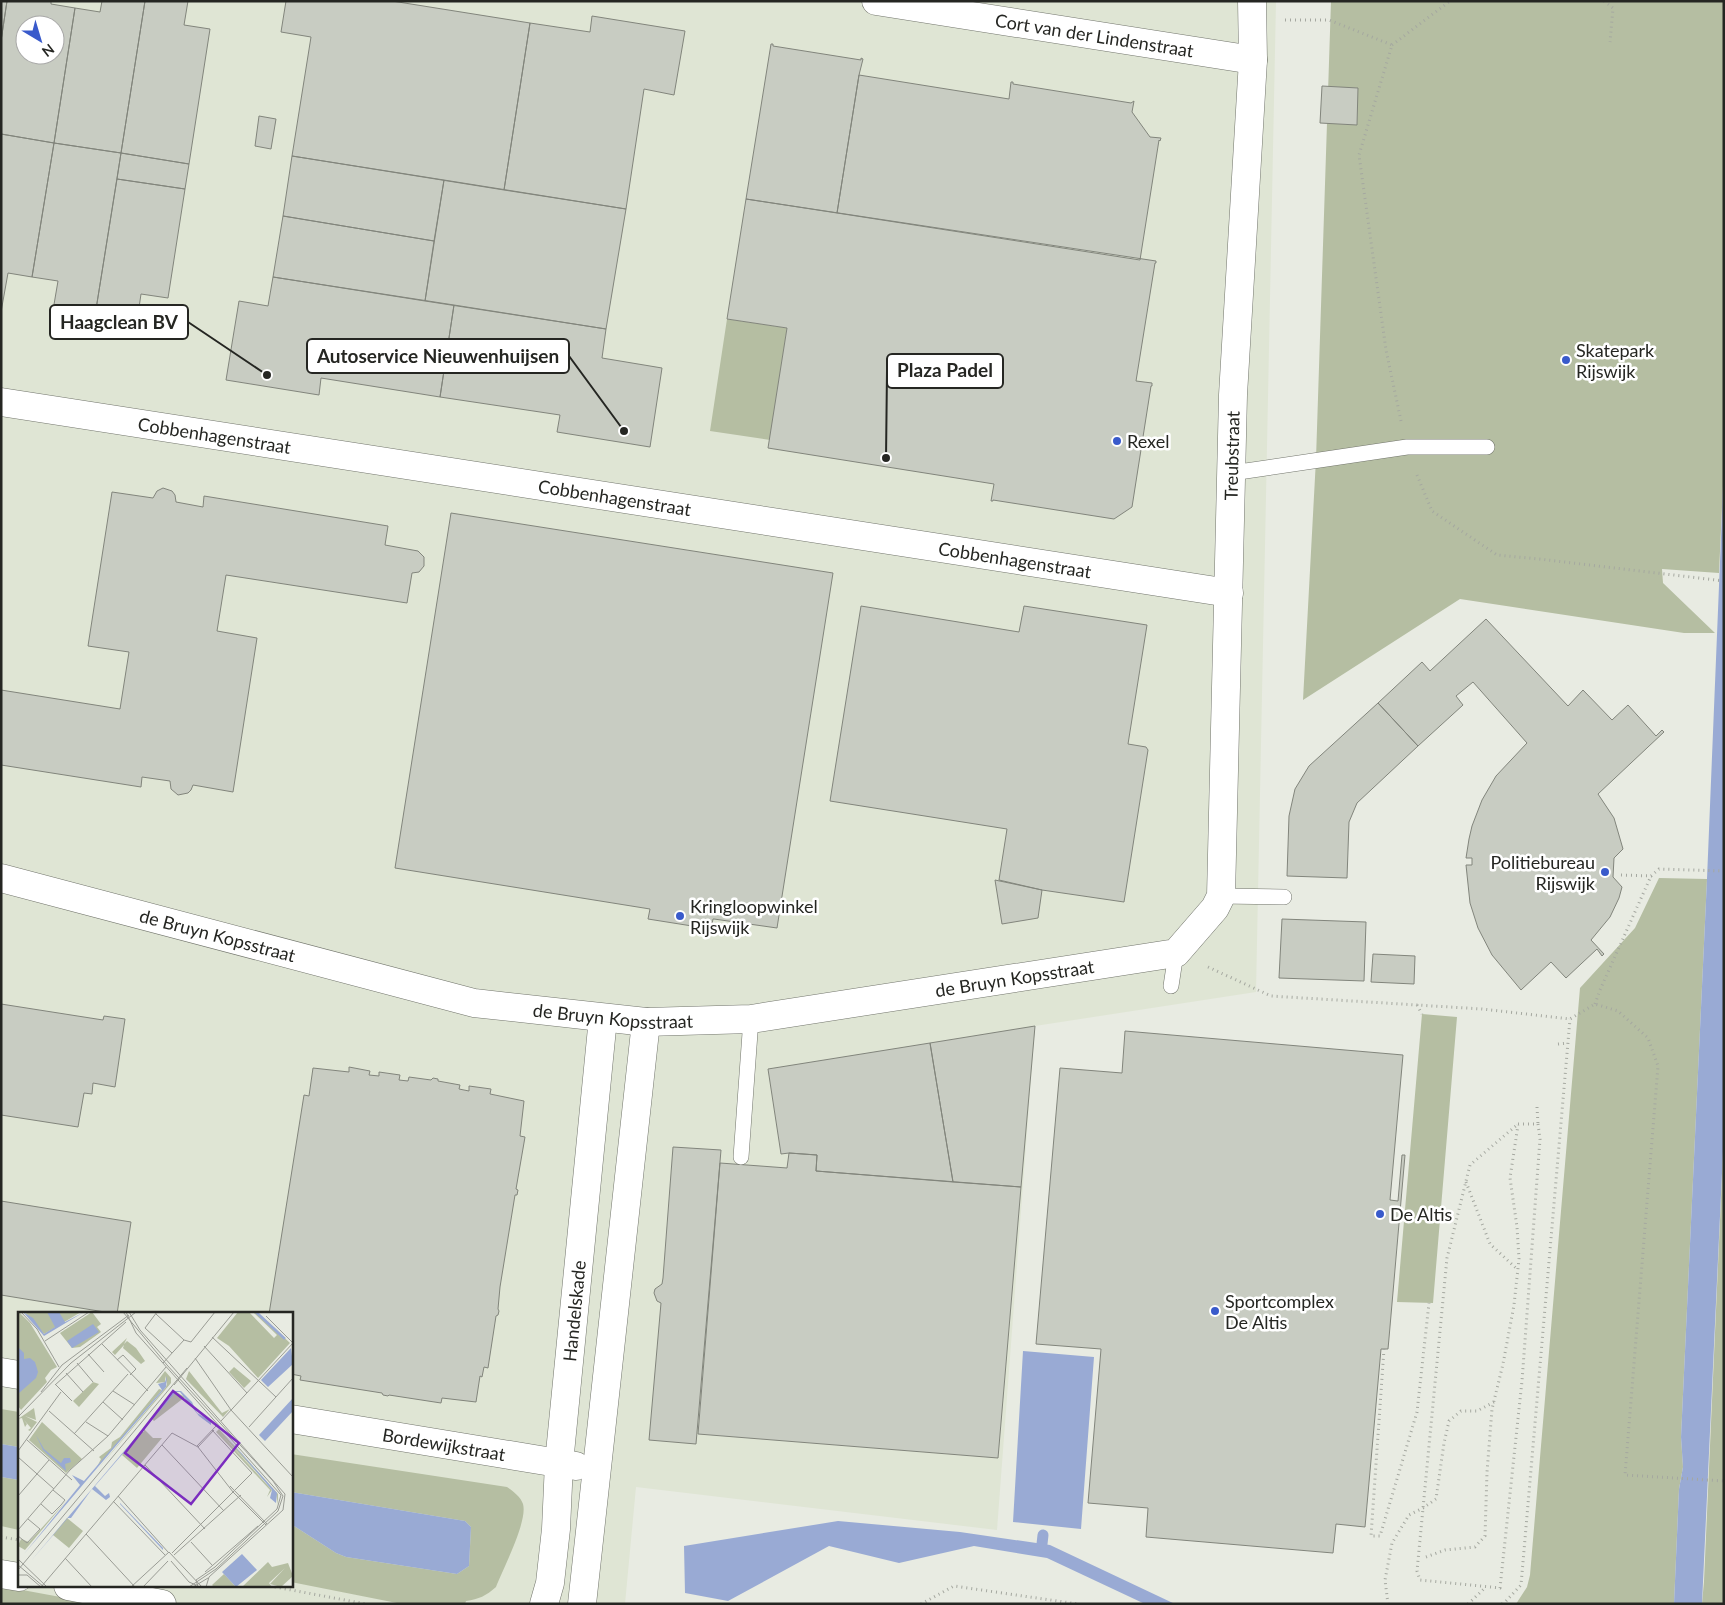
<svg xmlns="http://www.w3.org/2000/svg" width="1725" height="1605" font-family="Lato,sans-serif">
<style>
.built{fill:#dfe5d4;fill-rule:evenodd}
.green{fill:#b5bea2}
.water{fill:#99aad4}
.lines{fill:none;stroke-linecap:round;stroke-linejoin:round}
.stream{stroke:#99aad4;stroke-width:11}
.building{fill:#c8ccc2;stroke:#82857c;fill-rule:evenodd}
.service-casing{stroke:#72756c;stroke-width:16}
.minor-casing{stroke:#72756c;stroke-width:29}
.secondary-casing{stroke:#72756c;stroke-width:29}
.path{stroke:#a5a8a0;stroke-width:3;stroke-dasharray:1 4;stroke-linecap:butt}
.service{stroke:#fff;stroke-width:15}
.minor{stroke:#fff;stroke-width:28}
.secondary{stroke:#fff;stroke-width:28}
.poi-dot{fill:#395acb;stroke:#fff;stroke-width:2}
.labels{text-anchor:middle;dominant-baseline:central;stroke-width:5;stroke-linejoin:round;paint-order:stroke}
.street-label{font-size:18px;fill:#252622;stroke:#fff}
.poi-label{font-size:18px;fill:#252622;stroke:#fff;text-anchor:start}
.inset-river{fill:none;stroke:#99aad4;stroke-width:2.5}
.inset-road{fill:none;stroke:#9a9c95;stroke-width:1}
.view{fill:#7b2cbf;fill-opacity:0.15;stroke:#7b2cbf;stroke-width:2.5}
.inset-edge{fill:none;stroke:#252622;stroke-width:2.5}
.leader{fill:none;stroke:#252622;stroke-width:2}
.callout-dot{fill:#252622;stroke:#fff;stroke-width:2}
.callout{fill:#fff;stroke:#252622;stroke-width:2}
.callout-label{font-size:19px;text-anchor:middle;font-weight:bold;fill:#252622}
</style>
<rect width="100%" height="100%" fill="#e8ebe2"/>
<path class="built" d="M1 1H1276L1256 992 1035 1026 997 1530 636 1487 625 1604H1ZM25 25H55V55H25ZM19 1314H291V1586H19Z"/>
<path class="green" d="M1331 1H1724V464L1719 573 1662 569 1663 583 1715 633H1684L1460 599 1303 700 1316 459Z
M727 319 787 328 770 440 710 431Z
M1659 878 1707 879 1681 1437 1683 1467 1679 1489 1674 1604H1516L1527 1587 1530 1575 1580 988 1635 928Z
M1422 1014 1457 1017 1433 1303 1397 1302Z
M1724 1130V1604H1702L1704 1581Z
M1 1409 19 1412V1447L1 1444Z
M291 1454 507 1487C513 1491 521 1497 523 1504 528 1521 503 1569 496 1587 486 1596 479 1599 466 1601L465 1604H402L291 1582V1524L336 1553 346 1557 457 1574 469 1566 471 1527 465 1521 291 1492Z
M1 1477 19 1480V1530L1 1526Z
M1 1586 98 1604H1Z"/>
<path class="water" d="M1724 464V1130L1702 1604H1674L1679 1489 1683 1467 1681 1437 1707 879Z
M1023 1351 1094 1357 1081 1529 1013 1522Z
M1 1444 19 1447V1480L1 1477Z
M291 1492 465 1521 471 1527 469 1566 457 1574 346 1557 336 1553 291 1524Z
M838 1521 960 1532 1050 1545 1175 1604H1145L1047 1558 974 1546 899 1563 829 1546 728 1601 685 1593 684 1546Z"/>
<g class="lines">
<path class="stream" d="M1042 1544 1043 1535"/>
</g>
<path class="building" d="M1 1H7L1 41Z
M7 1H51V4L75 8 54 143 1 134V41ZM25 25H55V55H25Z
M102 1H145L121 153 54 143 75 8 100 12Z
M145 1H188L184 25 210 29 189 164 121 153Z
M286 1H392L530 23 504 190 292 156 311 37 281 32Z
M592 16 685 31 674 95 644 89 626 209 504 190 530 23 590 32Z
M771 44H773V46L861 60V58L863 59 859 75 837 213 746 199Z
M859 75 1009 99 1011 82H1013V84L1131 103 1134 101 1132 112 1150 137 1161 138 1160 141 1159 140 1140 260 837 213Z
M1322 86 1358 88 1357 125 1320 123Z
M259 116 276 119 271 149 255 146Z
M1 134 54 143 32 277 8 273 1 312Z
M54 143 121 153 93 328 51 322 58 281 32 277Z
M121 153 189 164 185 189 117 179Z
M292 156 444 180 434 241 283 216Z
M117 179 185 189 168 298 141 294 135 335 93 328Z
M444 180 626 209 606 329 425 301Z
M746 199 1156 261V263H1155L1136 381 1152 383V386H1151L1132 507 1114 519 993 500V501H991L994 484 768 448 787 328 727 319Z
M283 216 434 241 425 301 273 277Z
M273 277 454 305 440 397 321 378 319 395 226 380 239 301 268 306Z
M454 305 606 329 602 358 662 368 650 447 557 432 560 415 440 397Z
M163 488 172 491 175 495 176 502 203 507 204 496 388 526 385 545 418 551 424 557V566L419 572 412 573 407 603 226 575 217 631 257 638 233 792 193 785 191 790 188 793 178 795 171 789 170 781 142 777 141 787 1 765V690L120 709 129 652 88 646 112 492 153 498 157 491Z
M451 513 833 573 777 928 714 919H713L711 929 648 919 650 909 395 868Z
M861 606 1019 632 1024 606 1147 625 1128 744 1146 747 1148 750 1124 902 1042 890 999 880 1007 829 830 801Z
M1486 619 1568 706 1583 690 1612 720 1628 705 1656 736 1662 730 1664 732 1598 794 1614 818 1623 849 1614 858 1613 877 1622 887 1619 898 1610 917 1591 940 1604 954 1602 956 1597 949 1566 978 1551 962 1521 990 1492 955 1478 928 1470 903 1466 865H1472V858H1466L1469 839 1472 826 1482 800 1496 776 1527 743 1473 682 1456 696 1463 705 1418 746 1378 703 1422 662 1430 671Z
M1378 703 1418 746 1357 803 1349 822 1347 878 1287 876 1289 816 1295 789 1309 766Z
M995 880 1042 890 1038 918 1002 924Z
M1282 919 1366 922 1364 981 1279 978Z
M1373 954 1415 956 1414 984 1371 982Z
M1 1004 103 1020 104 1016 125 1019 115 1087 93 1083 92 1094 84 1093 78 1127 1 1115Z
M1035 1026 1021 1187 953 1182 930 1043Z
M1125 1031 1403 1055 1390 1200 1398 1201 1402 1155H1405L1389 1338 1388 1349H1381L1365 1527 1336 1524 1333 1553 1146 1537 1148 1508 1088 1503 1101 1349 1036 1344 1060 1068 1122 1073Z
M930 1043 953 1182 816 1171 817 1155 789 1153 781 1154 768 1069Z
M349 1067 370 1071 369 1075 379 1076V1072L400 1075 399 1080 408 1081 409 1077 431 1080 433 1078 438 1079V1081L460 1085 459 1089 469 1091V1086L491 1089 490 1094 524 1101 520 1136 525 1137 516 1189 518 1190 517 1195H515L500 1287 498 1309 499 1311 498 1315 496 1316 488 1368 484 1367 482 1377 480 1376 476 1402 442 1398 441 1403 389 1395 388 1396 383 1395 382 1393 300 1380 301 1376 291 1374V1314H269L304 1095 309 1096 313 1068 349 1072Z
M673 1147 721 1150 696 1444 649 1440 661 1303 657 1301 654 1293 655 1289 662 1284 663 1278Z
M789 1153 817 1155 816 1171 1021 1187 998 1458 698 1434 720 1163 787 1168Z
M1 1201 131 1222 117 1314 1 1295Z"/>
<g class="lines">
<defs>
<path id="service" d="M1232 473 1407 447H1487
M1221 896 1284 897
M1171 986 1176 953
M741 1157 751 1019"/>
<g id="minor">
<path id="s1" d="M876 1 1253 60"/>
<path id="s2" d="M1 402 1229 593"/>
<path id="s3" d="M1 878 474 1003 646 1022 751 1019 1176 953 1215 908 1221 896 1233 395 1253 60 1252 1"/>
<path d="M1 1372 19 1375"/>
<path id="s4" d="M291 1419 576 1466"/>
<path id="s5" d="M544 1604 550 1583 556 1529 559 1463 603 1018"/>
<path d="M582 1604 646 1022"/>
</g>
<path id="secondary" d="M1 1574 19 1577
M68 1586 162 1604"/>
</defs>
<use href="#service" class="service-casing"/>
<use href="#minor" class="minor-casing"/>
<use href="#secondary" class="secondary-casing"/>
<path class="path" d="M1604 1 1613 8 1610 42
M1285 20H1329L1392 45 1359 155 1386 350 1401 421
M1392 45 1450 1
M1417 475 1432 511 1497 555 1539 559 1724 581
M1621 875 1651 876 1659 869 1724 871
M1208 967 1271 996 1482 1009 1570 1019 1595 1004 1618 1011 1648 1038 1658 1066 1625 1475 1724 1481
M1595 1004 1600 990 1651 876
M1417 1005 1422 1014
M1558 1044 1568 1043
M1537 1107 1538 1124
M1518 1124H1538L1540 1139 1522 1381 1500 1588 1420 1580 1417 1571 1447 1258 1470 1165Z
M1466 1182 1490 1244 1517 1269
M1384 1349 1371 1536H1380L1417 1412 1429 1303
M1 1537 19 1540
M1426 1557 1445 1550 1475 1547 1485 1536 1487 1472 1492 1409 1503 1364 1514 1305 1519 1259 1517 1227 1510 1178 1518 1125
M270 1586 366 1604
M921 1604 954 1586 1078 1604
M1388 1604 1385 1580 1392 1543 1409 1515 1423 1508 1436 1499 1444 1443 1449 1421 1461 1411H1477L1494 1402
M1468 1604 1486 1587
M1502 1604 1506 1601 1521 1585 1570 1019"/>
<use href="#service" class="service"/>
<use href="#minor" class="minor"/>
<use href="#secondary" class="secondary"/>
</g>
<g class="poi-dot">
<circle cx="1566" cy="360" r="5"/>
<circle cx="1117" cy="441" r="5"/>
<circle cx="1605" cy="872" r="5"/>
<circle cx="680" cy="916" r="5"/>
<circle cx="1380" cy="1214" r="5"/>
<circle cx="1215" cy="1311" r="5"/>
</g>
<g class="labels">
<g class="street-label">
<text stroke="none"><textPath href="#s1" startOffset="221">Cort van der Lindenstraat</textPath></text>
<text stroke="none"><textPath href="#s2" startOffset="216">Cobbenhagenstraat</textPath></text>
<text stroke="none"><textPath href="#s3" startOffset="1711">Treubstraat</textPath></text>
<text stroke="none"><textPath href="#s2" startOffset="621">Cobbenhagenstraat</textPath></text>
<text stroke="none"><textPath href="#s2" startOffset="1026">Cobbenhagenstraat</textPath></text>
<text stroke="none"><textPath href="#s3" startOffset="224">de Bruyn Kopsstraat</textPath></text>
<text stroke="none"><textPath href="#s3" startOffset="1034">de Bruyn Kopsstraat</textPath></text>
<text stroke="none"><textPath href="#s3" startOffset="629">de Bruyn Kopsstraat</textPath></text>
<text stroke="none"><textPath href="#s5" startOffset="295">Handelskade</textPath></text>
<text stroke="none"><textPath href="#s4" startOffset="155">Bordewijkstraat</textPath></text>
</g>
<g class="poi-label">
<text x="1576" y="350">Skatepark<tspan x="1576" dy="21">Rijswijk</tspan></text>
<text x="1127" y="441">Rexel</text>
<text x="1595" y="862" text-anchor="end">Politiebureau<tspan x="1595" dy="21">Rijswijk</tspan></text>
<text x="690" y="906">Kringloopwinkel<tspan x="690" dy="21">Rijswijk</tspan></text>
<text x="1390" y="1214">De Altis</text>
<text x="1225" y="1301">Sportcomplex<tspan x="1225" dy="21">De Altis</tspan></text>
</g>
</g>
<g transform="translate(18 1312)">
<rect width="275" height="275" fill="#e8ebe2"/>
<path d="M1 0 12 11 39 55 33 58 27 66 29 70 3 98 0 94ZM7 0H63L26 22ZM74 0 83 12 79 15 83 20 62 35 54 36 42 21ZM220 0H231L256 26 259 23 235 0H239L272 31 240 66 211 34 199 26ZM109 26 106 32 109 29 118 36 127 49 123 52 105 36 106 33 97 43 94 40ZM216 55 233 69 226 76 211 60ZM147 59 153 66V71L79 158 148 75 149 72 147 64V70L138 71ZM171 59 204 101 212 97 205 105 168 67ZM75 70 81 72 61 95 55 89ZM141 77 144 78 79 155 83 147 81 145 93 136 94 130 102 125ZM158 80 167 85 136 109 134 107ZM16 96 18 108 7 104 19 110 12 119 10 118 13 116 6 108 9 112 7 115 4 106 0 107ZM24 110 64 147 48 161 11 128ZM126 117 135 126H144L119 156 104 143 124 119 126 120ZM201 117 260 182V193L258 181 201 120 254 178 249 185 252 178 198 120ZM49 188 7 238 0 234 3 227 11 230ZM49 206 65 219 51 236 35 223ZM250 250 254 255 270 251 275 264 263 275 252 272 267 256 251 271 254 275H224ZM206 262 218 275H196L194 273Z" fill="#b5bea2"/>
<path d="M5 0 15 6 26 22 37 15 29 0H41L47 10 66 0 26 24ZM75 12 81 20 54 36 49 29ZM1 36 6 41V47L12 46 17 50 20 60 18 66 0 82ZM273 36 275 52 250 75 243 68ZM149 64 148 75 6 242 62 173 54 163 66 169 144 78 140 72 147 70ZM157 79H163L174 90 179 101 193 109V113L181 104 162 80H158L77 174 87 184 91 181 92 185 88 188 74 177 53 206H50L12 250ZM275 86V99L247 129 241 123ZM203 118 259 181 258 191 252 186 254 178ZM18 123 26 137 43 151 46 146H52L53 150 47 152 48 159 25 138ZM102 191 145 236V238L102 192ZM224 242 239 258 218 275 204 260Z" fill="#99aad4"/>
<path class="inset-river" d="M238 0 267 27"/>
<path class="inset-road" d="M3 0 19 17 41 55M105 0 149 53 255 169 265 184 260 199 198 257 171 275M108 0 118 21 263 183 259 197 197 255 178 268 180 275M111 0 122 18 267 182 265 198 191 265 188 275M139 0 127 16 154 41M138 2 166 28M248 4 275 31M194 25 258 85M166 28 173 30 197 0M27 29 71 0M84 32 130 79M186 34 229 81M70 42 86 60M177 46 213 98 275 165M99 48 105 43 118 57 112 63M59 51 75 70M145 51 166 28M48 61 65 80M37 72 54 89M37 73 108 10M156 73 216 0M95 79 117 93M23 80 44 53 111 3M85 90 105 108M31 99 76 139M0 105 53 51 118 0M203 109 275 31M68 110 90 124M231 115 275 66M56 122 110 62M9 128 54 168M144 133 206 199M179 134 199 113M180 135 196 118M0 139 43 80M0 145 36 177M127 153 187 217M212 174 249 212M0 184 31 148M100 184 150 240M95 189 147 243M23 192 34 202 43 193 47 188 35 178M0 218 52 158 90 124 148 55M68 222 117 275M0 224 9 231 22 217 10 207M173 230 194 253M154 241 234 161 194 118M156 243 223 183M47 246 74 275M0 247 29 275M153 249 171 270 178 273M0 253 26 275M0 258 169 56M187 260 240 214M0 263H9L23 275M23 275 154 121 180 135 215 180 248 213M113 275 151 240 184 275M125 275 150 249M175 275 190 266"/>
<path class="view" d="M155 79 221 131 173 192 107 141Z"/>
<rect width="275" height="275" class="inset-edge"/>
</g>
<path class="leader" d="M267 375L188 322M624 431L569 356M886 458L887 371"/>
<g class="callout-dot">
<circle cx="267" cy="375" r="5"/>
<circle cx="624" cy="431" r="5"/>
<circle cx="886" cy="458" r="5"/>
</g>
<g class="callout">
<rect x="50" y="305" width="138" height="34" rx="5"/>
<rect x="307" y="339" width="262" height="34" rx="5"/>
<rect x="887" y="354" width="116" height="34" rx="5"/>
</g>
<g class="callout-label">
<text x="119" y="329">Haagclean BV</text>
<text x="438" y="363">Autoservice Nieuwenhuijsen</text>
<text x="945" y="377">Plaza Padel</text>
</g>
<rect width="1725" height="1605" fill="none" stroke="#252622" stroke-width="5"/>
<g transform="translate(40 40) rotate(142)"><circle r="24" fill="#ffffff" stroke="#a8a8a7"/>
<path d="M0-4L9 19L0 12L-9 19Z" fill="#395acb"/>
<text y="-8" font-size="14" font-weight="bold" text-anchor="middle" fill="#252622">N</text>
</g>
</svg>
